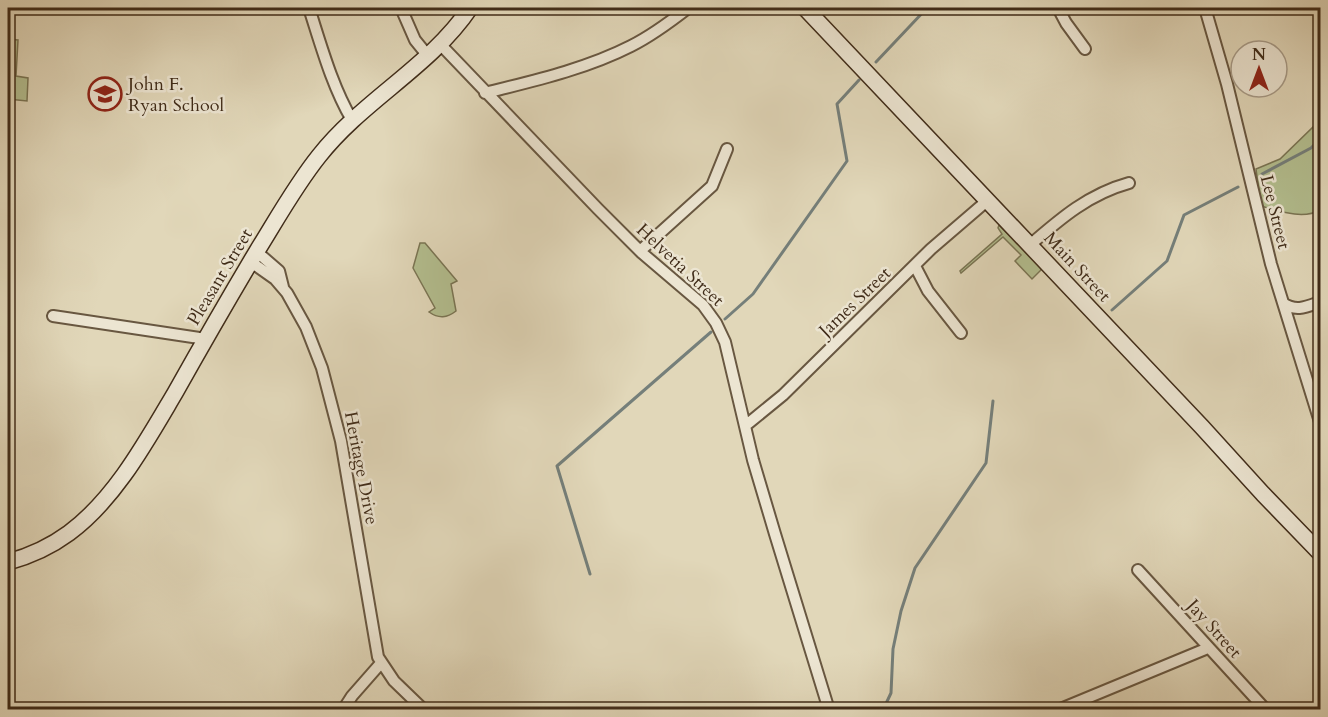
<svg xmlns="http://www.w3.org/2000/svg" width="1328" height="717" font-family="Cardo,serif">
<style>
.green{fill:#b3be8f;stroke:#7a7554;stroke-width:1.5}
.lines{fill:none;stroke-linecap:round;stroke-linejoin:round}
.stream{stroke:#757f7a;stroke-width:3}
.street-casing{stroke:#685741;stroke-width:14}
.secondary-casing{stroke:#402c19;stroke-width:18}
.street{stroke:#ece5d2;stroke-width:10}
.secondary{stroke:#ece5d2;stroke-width:15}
.labels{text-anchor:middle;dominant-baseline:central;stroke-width:5;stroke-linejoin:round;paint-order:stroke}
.poi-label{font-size:18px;fill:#402c19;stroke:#ece5d2;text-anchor:start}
.street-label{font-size:18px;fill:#402c19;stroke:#ece5d2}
</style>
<rect width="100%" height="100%" fill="#e1d7b9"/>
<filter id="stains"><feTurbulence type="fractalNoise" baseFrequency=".00333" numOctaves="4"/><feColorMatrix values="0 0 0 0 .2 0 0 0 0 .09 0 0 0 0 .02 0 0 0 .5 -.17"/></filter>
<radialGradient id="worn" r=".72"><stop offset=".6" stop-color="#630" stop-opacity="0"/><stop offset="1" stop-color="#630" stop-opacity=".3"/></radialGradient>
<path class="green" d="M8 39 18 40 16 76 28 78 27 101 8 99Z
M1320 110V210C1303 220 1279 211 1261 206L1256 169 1280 159 1316 124Z
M999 225 1041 267V270L1032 279 1015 261 1021 255 1003 237 961 273 960 271 1002 234 998 228Z
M420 243H425L457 281 451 284 456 311C447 318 439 319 429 312L435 308 413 268Z"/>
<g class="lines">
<path class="stream" d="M876 62 927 8
M1262 174 1311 148 1320 139
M1112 310 1167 261 1184 215 1238 187
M725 319 753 294 847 161 837 104 859 80
M590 574 557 466 711 332
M883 710 891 693 893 649 901 611 915 568 986 463 993 401"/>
<defs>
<path id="street" d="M309 8C321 45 332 86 352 120
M401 8 415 40 428 56
M1058 8 1066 23 1085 49
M1205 8 1227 84 1271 264 1320 422
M440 44 598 209 642 253 703 305 716 323 725 342 753 460 775 534 829 710
M485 93C533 81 586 69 631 46 651 36 670 22 688 8
M1030 245C1061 218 1089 194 1129 183
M640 251 712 186 727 149
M257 252 279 271 283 287
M251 262 275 279 287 293 306 327 322 368 341 441 378 657 394 681 424 710
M915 266 928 291 961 333
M1283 303C1296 312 1306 307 1320 302
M53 316 206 339
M745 426 783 395 931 249 988 200
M1138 570 1266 710
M343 710 352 696 381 663
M1058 710 1208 648"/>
<path id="secondary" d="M805 8 1202 427 1263 494 1320 553
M8 562C30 556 50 547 69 533 115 499 146 442 175 393 202 345 229 298 257 251 277 219 295 186 319 156 363 100 430 67 470 8"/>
</defs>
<use href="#street" class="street-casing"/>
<use href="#secondary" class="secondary-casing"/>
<use href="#street" class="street"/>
<use href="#secondary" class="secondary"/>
</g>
<defs>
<symbol id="school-ring" viewBox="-11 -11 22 22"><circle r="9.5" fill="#ece5d2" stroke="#8f2418" stroke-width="1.5"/><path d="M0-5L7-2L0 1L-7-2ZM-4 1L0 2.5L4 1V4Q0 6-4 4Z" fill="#8f2418"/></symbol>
</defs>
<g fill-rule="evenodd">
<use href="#school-ring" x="86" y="75" width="38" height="38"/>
</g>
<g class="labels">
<g class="poi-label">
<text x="128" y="84">John F.<tspan x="128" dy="21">Ryan School</tspan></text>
</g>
<g class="street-label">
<text transform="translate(1275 212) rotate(76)">Lee Street</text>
<text transform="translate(680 265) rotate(43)">Helvetia Street</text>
<text transform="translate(1077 267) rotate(47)">Main Street</text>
<text transform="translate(220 277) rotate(-59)">Pleasant Street</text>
<text transform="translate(855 302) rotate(-44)">James Street</text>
<text transform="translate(361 468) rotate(79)">Heritage Drive</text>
<text transform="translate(1214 629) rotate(48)">Jay Street</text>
</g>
</g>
<rect width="1328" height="717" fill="none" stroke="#e1d7b9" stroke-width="30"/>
<rect x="9" y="9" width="1310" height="699" fill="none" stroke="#402c19" stroke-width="3"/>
<rect x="15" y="15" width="1298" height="687" fill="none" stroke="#402c19" stroke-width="1.5"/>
<g transform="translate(1259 69)"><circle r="28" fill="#ece5d2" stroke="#a79b88" stroke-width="1.5"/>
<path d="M0-4.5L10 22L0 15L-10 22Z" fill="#8f2418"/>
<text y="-9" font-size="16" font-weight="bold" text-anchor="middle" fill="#402c19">N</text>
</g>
<rect width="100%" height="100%" filter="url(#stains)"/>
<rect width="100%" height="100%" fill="url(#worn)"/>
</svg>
